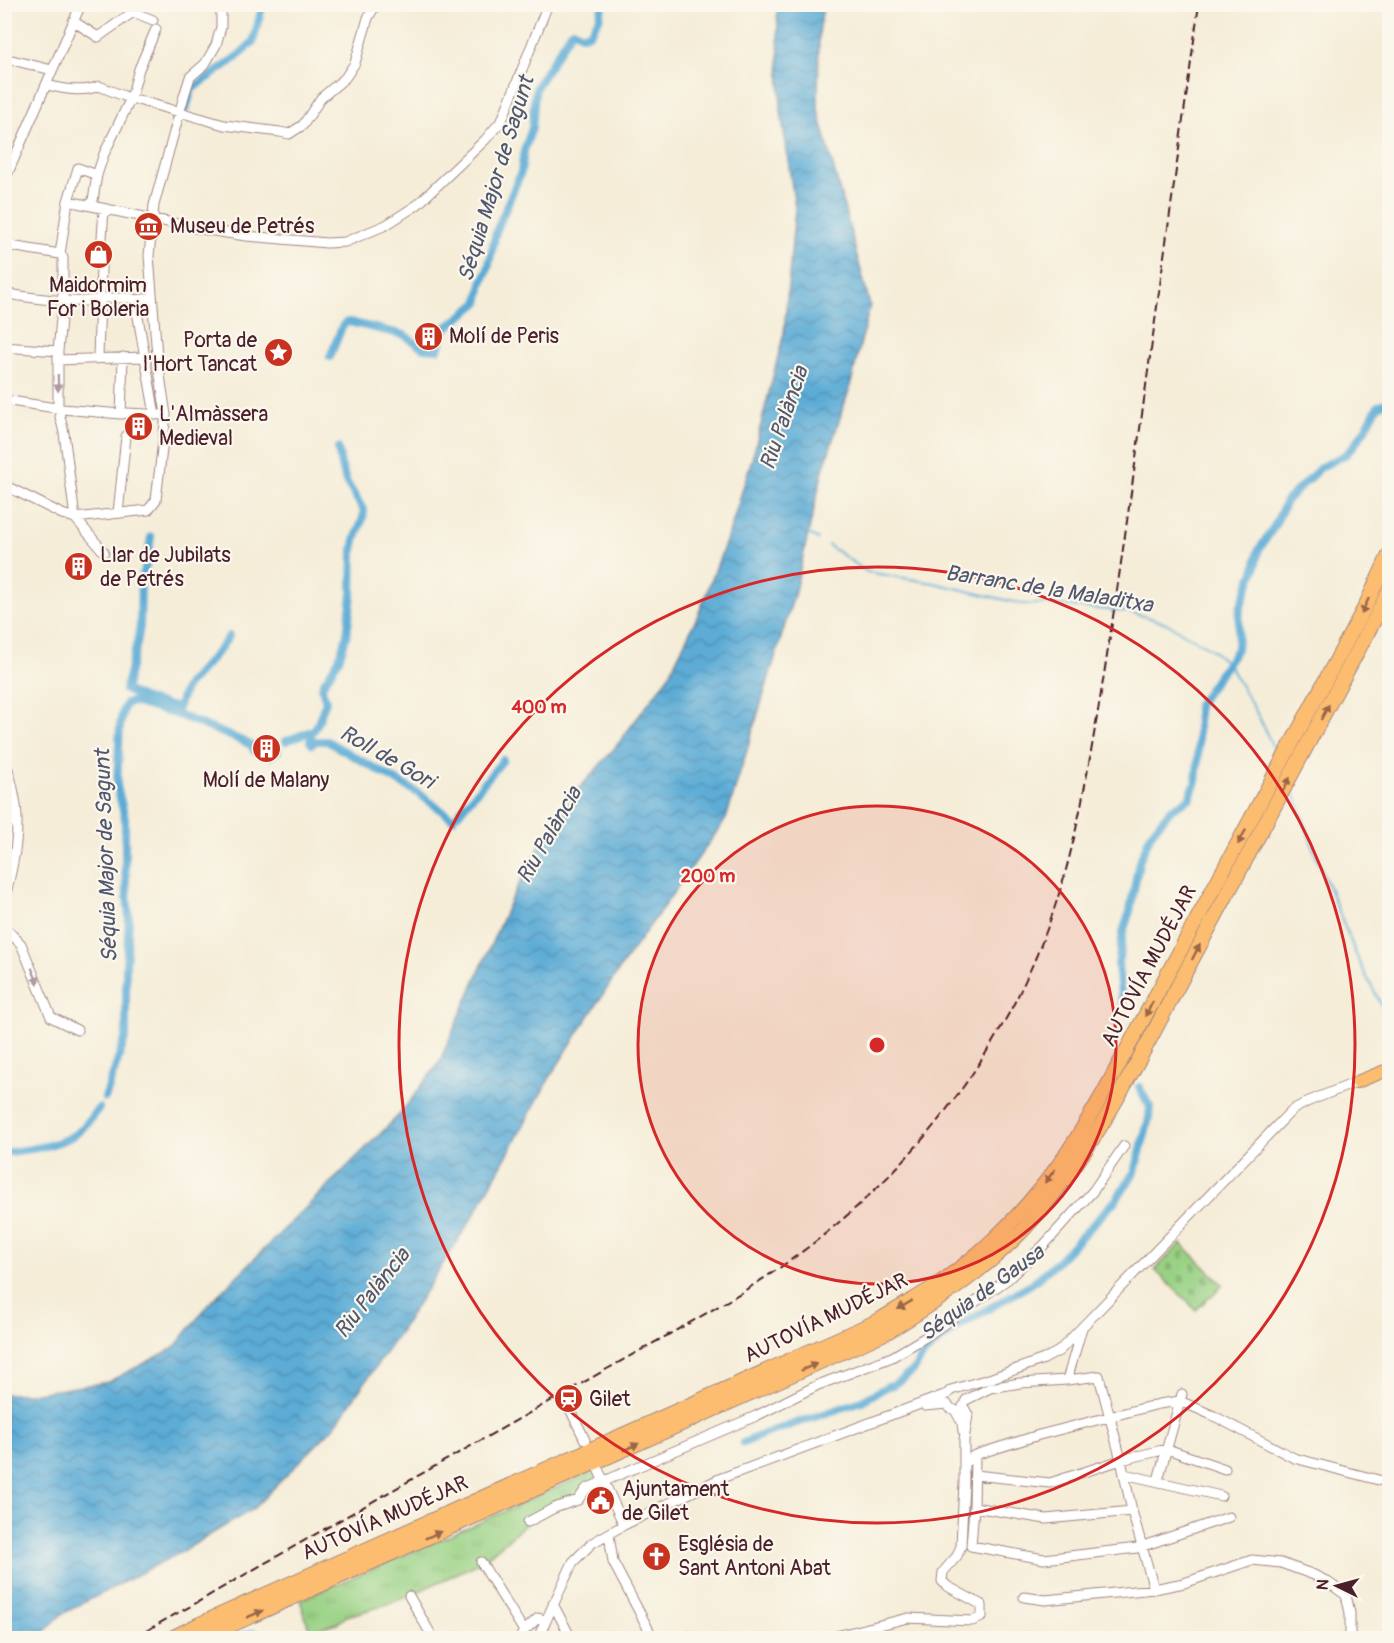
<svg xmlns="http://www.w3.org/2000/svg" width="1394" height="1643" font-family="Pangolin,sans-serif">
<style>
.grass{fill:url(#grass-tufts);stroke:#727858;stroke-width:1.5}
.cemetery{fill:url(#cemetery-stones);stroke:#727858;stroke-width:1.5}
.water{fill:url(#water-waves);stroke:#536680;stroke-width:1.5}
.lines{fill:none;stroke-linecap:round;stroke-linejoin:round}
.stream{stroke:#5cacd6;stroke-width:2}
.canal{stroke:#5cacd6;stroke-width:8}
.minor-casing{stroke:#a08682;stroke-width:11}
.major-casing{stroke:#a08682;stroke-width:14}
.highway-casing{stroke:#a08682;stroke-width:16}
.minor{stroke:#fff;stroke-width:9}
.major{stroke:#fcbd6f;stroke-width:12}
.highway{stroke:#fcbd6f;stroke-width:14}
.rail{stroke:#4a1f2b;stroke-width:2;stroke-dasharray:9 4.5;stroke-linecap:butt}
.oneway{fill:#ae9aa0}
.oneway2{fill:#9a664a}
.ring{fill:none;stroke:#d62828;stroke-width:3}
.labels{text-anchor:middle;dominant-baseline:central;stroke-width:4.5;stroke-linejoin:round;paint-order:stroke}
.poi-label{font-size:21px;fill:#4a1f2b;stroke:#fbf7ec;text-anchor:start}
.street-label{font-size:21px;fill:#4a1f2b;stroke:#fbf7ec}
.water-label{font-size:22px;font-style:italic;fill:#51576f;stroke:#fbf7ec}
.centre{fill:#d62828;stroke:#fbf7ec;stroke-width:3}
.ring-label{font-size:18px;text-anchor:middle;font-weight:bold;fill:#d62828;stroke:#fbf7ec;stroke-width:4.5;stroke-linejoin:round;paint-order:stroke}
</style>
<defs>
<pattern id="grass-tufts" width="24" height="20" patternUnits="userSpaceOnUse" patternTransform="scale(1.5)"><rect width="24" height="20" fill="#9ad285"/><path d="M3 7l-1-3M5 7V3M7 7l1-3M15 17l-1-3M17 17v-4M19 17l1-3" fill="none" stroke="#86b473"/></pattern>
<pattern id="cemetery-stones" width="16" height="16" patternUnits="userSpaceOnUse" patternTransform="scale(1.5)"><rect width="16" height="16" fill="#9ad285"/><path d="M2 7V4a2 2 0 0 1 4 0v3zM10 15v-3a2 2 0 0 1 4 0v3z" fill="#86b473"/></pattern>
<pattern id="water-waves" width="16" height="10" patternUnits="userSpaceOnUse" patternTransform="scale(1.5)"><rect width="16" height="10" fill="#5cacd6"/><path d="M0 5q4-4 8 0t8 0" fill="none" stroke="#4e8bae"/></pattern>
</defs>
<rect width="100%" height="100%" fill="#fbf7ec"/>
<filter id="ink" filterUnits="userSpaceOnUse"><feTurbulence type="fractalNoise" baseFrequency=".0167" numOctaves="2"/><feDisplacementMap in="SourceGraphic" scale="12" xChannelSelector="R" yChannelSelector="G"/><feConvolveMatrix kernelMatrix="1 2 1 2 8 2 1 2 1" color-interpolation-filters="sRGB"/></filter>
<filter id="wash" filterUnits="userSpaceOnUse"><feTurbulence type="fractalNoise" baseFrequency=".008" numOctaves="4" result="noise"/><feDisplacementMap in="SourceGraphic" scale="24" xChannelSelector="R" yChannelSelector="G"/><feGaussianBlur stdDeviation="1.35" result="paint"/><feColorMatrix in="noise" values="0 0 0 0 0 0 0 0 0 0 0 0 0 0 0 0 0 1.4 0 .05"/><feComposite in="paint" operator="in"/></filter>
<g filter="url(#wash)">
<rect width="100%" height="100%" fill="#f5edd8"/>
<path class="grass" d="M598 1469 604 1481 578 1500 528 1522 481 1562 409 1596 379 1607 347 1616 337 1623 310 1631 300 1600 447 1537Z"/>
<path class="cemetery" d="M1181 1243 1223 1285 1196 1310 1155 1270Z"/>
<path class="water" d="M777 5H823L819 34 818 109 870 305 850 387 823 470 794 595 726 819 622 965 553 1072 474 1215 395 1339 334 1427 253 1509 183 1551 62 1614 38 1638H5V1394H30L108 1382 174 1348 209 1304 400 1114 439 1063 511 899 539 847 577 791 614 749 668 677 698 615 730 531 754 452 784 333 795 208 781 111Z"/>
<g class="lines">
<path class="stream" d="M807 533 818 539
M828 545 867 572 934 583 1022 604H1048L1130 612 1166 623 1211 649 1228 664 1259 717 1278 758
M1292 787 1315 853 1360 964 1390 1022"/>
<path class="canal" d="M186 109 192 89 236 58 253 42 263 4
M330 357 342 327 345 323 349 322 404 335 423 348 438 349 441 343 442 331 478 303 482 283 488 269 496 232 521 172 524 151 532 128 535 93 537 86 571 32 573 30 581 35 589 34 599 19 603 4
M151 537 147 563 141 579 140 626 137 643 125 690 147 700 178 708C182 698 184 686 193 679L220 649 229 636
M310 731 311 737 310 741 312 744 316 741H327L418 793 453 819
M286 741 314 730 318 723 326 701 322 689 323 684 339 659 347 634 352 595 353 550 355 540 363 518 364 511 346 481 341 465 338 448
M458 814 503 760
M1122 1002 1118 965 1123 932 1130 911 1139 862 1151 834 1171 809 1189 799 1196 781 1198 760V705L1237 649 1240 608 1255 569 1258 551 1275 525 1286 501 1321 467 1345 455 1353 447 1366 428 1378 406 1390 401
M105 1098 126 1036V968L129 918 125 868V818L117 786 120 726 123 710 126 703 133 702 181 716 245 742 252 746 254 751 270 756 278 751
M4 1153C27 1149 58 1147 77 1133 85 1127 92 1116 99 1108
M743 1443 764 1434 862 1401 888 1386 893 1385 913 1371 924 1354 959 1326 1031 1284 1056 1263 1115 1201 1135 1172 1149 1118 1150 1107 1139 1087
M244 1635 255 1633"/>
</g>
</g>
<g filter="url(#ink)">
<g class="lines">
<defs>
<path id="minor" d="M73 21 98 37 133 12 153 20
M4 58 52 70
M47 85C63 89 83 93 99 86L124 96 224 125 280 132 289 134 303 125 321 98 345 78 355 63 368 18 376 4
M97 175 78 168 68 201 60 254 63 258V298L58 351V408L64 433 75 518 104 552
M4 182 81 4
M68 201 201 229 246 236 327 243 345 242 386 225 417 205 485 140 502 120 548 4
M92 206 97 175 104 154 131 98 139 69 156 29
M4 245 60 254
M4 293C23 297 86 306 101 298H131L135 300 152 298
M135 300 155 415
M4 347 58 351
M98 357 102 238 104 209
M58 360 145 357
M4 400 62 409 121 414 127 413 166 415
M121 414 123 357
M4 485 62 514 75 518 148 510 156 500 166 415 157 356 149 256 154 205 184 96 190 77 205 64 216 45 221 27V4
M118 513 126 436
M4 757C8 769 12 781 14 794 22 829 13 867 4 901
M4 822H17
M4 927 21 944 51 1017 77 1030
M1067 1380 1082 1328
M966 1400 990 1388 1020 1383 1067 1380 1099 1376 1121 1460 1132 1511 1154 1589
M925 1406 947 1404 950 1408 955 1410 962 1423 963 1431
M571 1411 585 1440
M975 1455 974 1507 971 1546 1044 1559 1137 1548 1229 1517
M964 1463 975 1455 1039 1435 1159 1404 1180 1401 1214 1416 1294 1458 1390 1483
M598 1469 624 1525
M1124 1474 1221 1496
M975 1475 1050 1483 1121 1460 1167 1449 1225 1469
M1158 1480 1182 1394
M974 1507 1046 1519 1132 1511
M528 1522 554 1508 578 1500 586 1489 756 1416 818 1385 892 1357 924 1338 1008 1279 1044 1245 1093 1191 1124 1146
M609 1534 613 1562 653 1638
M481 1562 524 1631
M409 1596 433 1638
M1024 1597 1045 1600 1154 1589 1184 1583 1252 1560 1281 1563 1314 1575 1326 1581 1346 1595 1350 1613V1638
M553 1604 571 1638
M520 1638 524 1631 538 1618 546 1621
M538 1638 573 1562 592 1543 624 1525 719 1479 947 1394 951 1390 992 1378 1044 1359 1059 1351 1292 1110 1309 1101 1357 1082
M688 1638 689 1636
M834 1638 836 1636 908 1618 972 1621 982 1617V1605L947 1586 942 1581 943 1572 957 1556 961 1546 964 1483V1440L968 1415 963 1406"/>
<path id="major" d="M1357 1082 1390 1069"/>
<path id="highway" d="M172 1638 200 1624 878 1321C894 1311 910 1302 926 1292 971 1264 1012 1225 1045 1183 1067 1156 1085 1125 1103 1094L1365 607 1390 553
M202 1638 887 1332C936 1302 984 1271 1024 1229 1094 1153 1139 1059 1187 969 1251 851 1314 732 1378 613L1390 588"/>
</defs>
<use href="#minor" class="minor-casing"/>
<use href="#major" class="major-casing"/>
<use href="#highway" class="highway-casing"/>
<use href="#minor" class="minor"/>
<use href="#major" class="major"/>
<use href="#highway" class="highway"/>
<path class="rail" d="M136 1638C153 1626 172 1616 191 1606 218 1590 246 1574 274 1558 385 1494 496 1432 607 1369 672 1332 739 1298 799 1254 913 1170 1004 1052 1051 918 1075 850 1086 781 1098 711 1111 634 1122 556 1133 479 1155 321 1177 163 1199 4"/>
</g>
<defs><path id="oneway-solid" d="M-6-.8H1V-3.2L6.5 0L1 3.2V.8H-6Z" transform="scale(1.5)"/></defs>
<g class="oneway">
<use href="#oneway-solid" transform="translate(58 383) rotate(89)"/>
<use href="#oneway-solid" transform="translate(35 976) rotate(68)"/>
</g>
<g class="oneway2">
<use href="#oneway-solid" transform="translate(1365 606) rotate(116)"/>
<use href="#oneway-solid" transform="translate(1325 712) rotate(-62)"/>
<use href="#oneway-solid" transform="translate(1286 785) rotate(-62)"/>
<use href="#oneway-solid" transform="translate(1242 837) rotate(118)"/>
<use href="#oneway-solid" transform="translate(1196 952) rotate(-62)"/>
<use href="#oneway-solid" transform="translate(1149 1009) rotate(118)"/>
<use href="#oneway-solid" transform="translate(1050 1176) rotate(127)"/>
<use href="#oneway-solid" transform="translate(905 1305) rotate(149)"/>
<use href="#oneway-solid" transform="translate(809 1367) rotate(-24)"/>
<use href="#oneway-solid" transform="translate(631 1447) rotate(-24)"/>
<use href="#oneway-solid" transform="translate(433 1535) rotate(-24)"/>
<use href="#oneway-solid" transform="translate(255 1614) rotate(-24)"/>
</g>
</g>
<circle cx="877" cy="1045" r="239" fill="#d62828" fill-opacity=".12"/>
<g class="ring">
<circle cx="877" cy="1045" r="239"/>
<circle cx="877" cy="1045" r="478"/>
</g>
<defs>
<symbol id="museum-disc" viewBox="-11 -11 22 22"><circle r="9.5" fill="#c8321e" stroke="#fbf7ec"/><path d="M0-6L6-3V-2H-6V-3ZM-5-1h2V3h-2ZM-1-1h2V3h-2ZM3-1h2V3H3ZM-6 4H6V6H-6Z" fill="#fff"/></symbol>
<symbol id="shop-disc" viewBox="-11 -11 22 22"><circle r="9.5" fill="#c8321e" stroke="#fbf7ec"/><path d="M-5-2.5h2.3a2.7 3.5 0 0 1 5.4 0H5L5.5 6h-11ZM-1.5-2.5h3a1.5 2.3 0 0 0-3 0Z" fill="#fff"/></symbol>
<symbol id="building-disc" viewBox="-11 -11 22 22"><circle r="9.5" fill="#c8321e" stroke="#fbf7ec"/><path d="M-4-6H4V6H1V3H-1V6H-4ZM-2.5-4.3h1.7v1.8h-1.7ZM.8-4.3h1.7v1.8H.8ZM-2.5-1h1.7V.8h-1.7ZM.8-1h1.7V.8H.8Z" fill="#fff"/></symbol>
<symbol id="sight-disc" viewBox="-11 -11 22 22"><circle r="9.5" fill="#c8321e" stroke="#fbf7ec"/><path d="M0-6L1.8-2.2L6-1.7L2.9 1.2L3.7 5.4L0 3.3L-3.7 5.4L-2.9 1.2L-6-1.7L-1.8-2.2Z" fill="#fff"/></symbol>
<symbol id="station-disc" viewBox="-11 -11 22 22"><circle r="9.5" fill="#c8321e" stroke="#fbf7ec"/><path d="M-3-6H3Q5-6 5-4V2Q5 4 3 4L4.5 6H3L1.5 4h-3L-3 6H-4.5L-3 4Q-5 4-5 2V-4Q-5-6-3-6ZM-3.5-4v3h7v-3ZM-3.5 1v1.5H-2V1ZM2 1v1.5H3.5V1Z" fill="#fff"/></symbol>
<symbol id="civic-disc" viewBox="-11 -11 22 22"><circle r="9.5" fill="#c8321e" stroke="#fbf7ec"/><path d="M-.6-6.5H3V-4.5H.6V-3L4-1V1h2V6H-6V1h2V-1L-.6-3ZM-1.2 2.5V6h2.4V2.5Z" fill="#fff"/></symbol>
<symbol id="church-disc" viewBox="-11 -11 22 22"><circle r="9.5" fill="#c8321e" stroke="#fbf7ec"/><path d="M-1.2-6h2.4v3.5h3.3v2.4h-3.3V6h-2.4V-.1h-3.3v-2.4h3.3Z" fill="#fff"/></symbol>
</defs>
<g fill-rule="evenodd">
<use href="#museum-disc" x="132" y="210" width="33" height="33"/>
<use href="#shop-disc" x="82" y="238" width="33" height="33"/>
<use href="#building-disc" x="412" y="320" width="33" height="33"/>
<use href="#sight-disc" x="262" y="336" width="33" height="33"/>
<use href="#building-disc" x="122" y="410" width="33" height="33"/>
<use href="#building-disc" x="62" y="550" width="33" height="33"/>
<use href="#building-disc" x="250" y="732" width="33" height="33"/>
<use href="#station-disc" x="552" y="1382" width="33" height="33"/>
<use href="#civic-disc" x="584" y="1484" width="33" height="33"/>
<use href="#church-disc" x="640" y="1540" width="33" height="33"/>
</g>
<g class="labels">
<g class="poi-label">
<text x="170" y="226">Museu de Petrés</text>
<text x="98" y="285" text-anchor="middle">Maidormim<tspan x="98" dy="24">For i Boleria</tspan></text>
<text x="449" y="336">Molí de Peris</text>
<text x="257" y="340" text-anchor="end">Porta de<tspan x="257" dy="24">l'Hort Tancat</tspan></text>
<text x="159" y="414">L'Almàssera<tspan x="159" dy="24">Medieval</tspan></text>
<text x="100" y="555">Llar de Jubilats<tspan x="100" dy="24">de Petrés</tspan></text>
<text x="266" y="780" text-anchor="middle">Molí de Malany</text>
<text x="589" y="1399">Gilet</text>
<text x="622" y="1489">Ajuntament<tspan x="622" dy="24">de Gilet</tspan></text>
<text x="678" y="1544">Església de<tspan x="678" dy="24">Sant Antoni Abat</tspan></text>
</g>
<g class="street-label">
<text transform="translate(1149 966) rotate(-62)">AUTOVÍA MUDÉJAR</text>
<text transform="translate(826 1318) rotate(-26)">AUTOVÍA MUDÉJAR</text>
<text transform="translate(385 1518) rotate(-24)">AUTOVÍA MUDÉJAR</text>
</g>
<g class="water-label">
<text transform="translate(496 179) rotate(-73)">Séquia Major de Sagunt</text>
<text transform="translate(784 418) rotate(-71)">Riu Palància</text>
<text transform="translate(1049 589) rotate(9)">Barranc de la Maladitxa</text>
<text transform="translate(387 757) rotate(30)">Roll de Gori</text>
<text transform="translate(549 835) rotate(-60)">Riu Palància</text>
<text transform="translate(106 856) rotate(-92)">Séquia Major de Sagunt</text>
<text transform="translate(372 1293) rotate(-52)">Riu Palància</text>
<text transform="translate(982 1293) rotate(-36)">Séquia de Gausa</text>
</g>
</g>
<circle cx="877" cy="1045" r="9" class="centre"/>
<g class="ring-label">
<text x="539" y="713">400 m</text>
<text x="708" y="882">200 m</text>
</g>
<rect width="1394" height="1643" fill="none" stroke="#fbf7ec" stroke-width="24"/>
<g transform="translate(1337 1586) rotate(275)" stroke="#fbf7ec" stroke-width="4.5" paint-order="stroke">
<path d="M0-4.5L10 22L0 15L-10 22Z" fill="#4a1f2b"/>
<text y="-9" font-size="16" font-weight="bold" text-anchor="middle" fill="#4a1f2b">N</text>
</g>
</svg>
